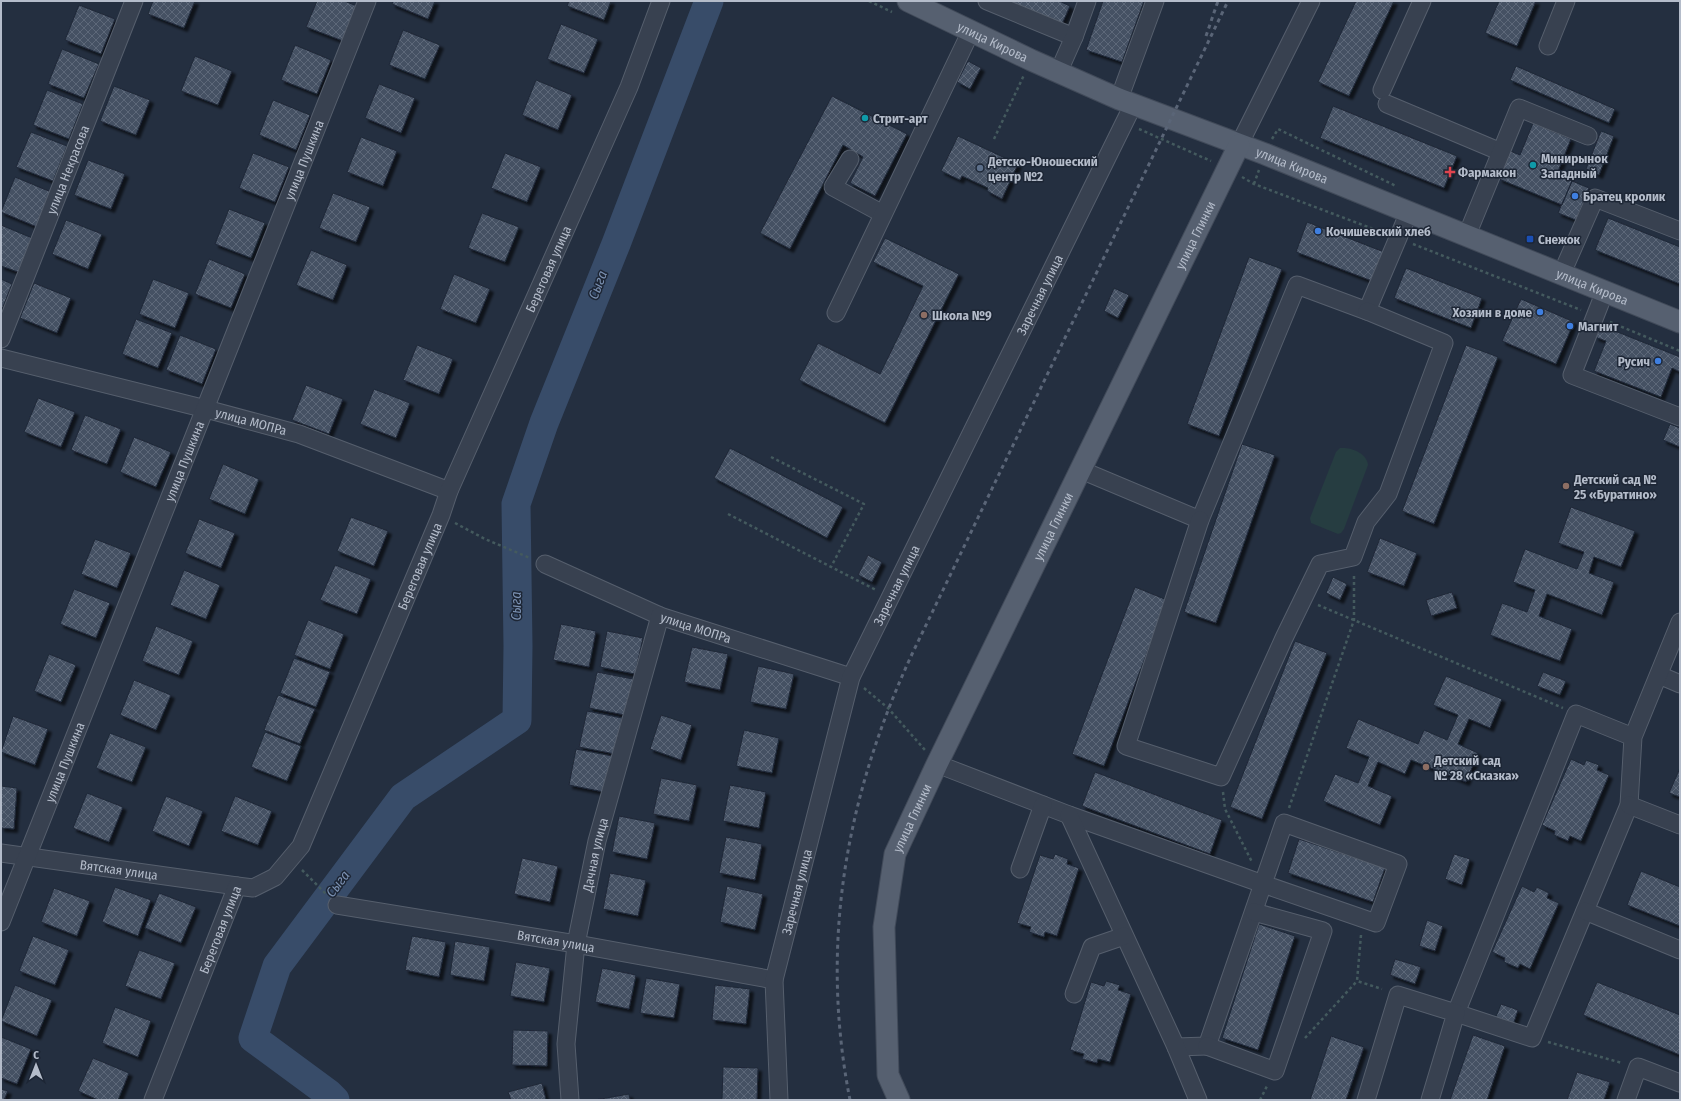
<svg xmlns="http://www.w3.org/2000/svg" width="1681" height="1101" font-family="'Fira Sans Condensed',sans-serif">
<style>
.pitch{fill:#263d41}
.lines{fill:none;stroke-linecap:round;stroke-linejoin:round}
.river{stroke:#384c69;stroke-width:29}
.building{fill:url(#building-cross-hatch);stroke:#1f2837;filter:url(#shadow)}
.minor-casing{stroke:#565f6d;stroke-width:19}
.major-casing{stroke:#414a59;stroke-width:23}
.path{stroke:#445a5e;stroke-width:2.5;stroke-dasharray:3 3;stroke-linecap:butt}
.minor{stroke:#384150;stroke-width:17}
.major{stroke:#566070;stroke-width:21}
.rail{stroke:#5a6577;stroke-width:3;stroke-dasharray:4 4;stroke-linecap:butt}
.culture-dot{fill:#0f9aa8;stroke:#1d2635;stroke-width:1.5}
.service-dot{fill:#5c6f8a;stroke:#1d2635;stroke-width:1.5}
.health-dot{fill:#e0444e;stroke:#1d2635;stroke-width:1.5}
.shop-dot{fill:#3f7fe0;stroke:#1d2635;stroke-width:1.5}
.transit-dot{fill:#1a4fb4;stroke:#1d2635;stroke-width:1.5}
.education-dot{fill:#8d6e63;stroke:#1d2635;stroke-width:1.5}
.labels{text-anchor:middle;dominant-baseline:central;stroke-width:3;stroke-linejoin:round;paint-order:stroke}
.street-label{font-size:13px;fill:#b4bcca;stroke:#1d2635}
.poi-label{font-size:13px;font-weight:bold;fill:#b4bcca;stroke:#1d2635;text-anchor:start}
.water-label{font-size:14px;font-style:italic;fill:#7b91b2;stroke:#1d2635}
</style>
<defs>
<pattern id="building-cross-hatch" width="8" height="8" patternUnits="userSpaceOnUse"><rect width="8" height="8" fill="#455164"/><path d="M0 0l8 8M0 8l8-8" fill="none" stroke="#5d6879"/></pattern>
<filter id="shadow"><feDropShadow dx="3.5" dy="3.5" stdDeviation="1" flood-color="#0009"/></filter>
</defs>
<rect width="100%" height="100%" fill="#242f40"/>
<path class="pitch" d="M1340 448C1351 447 1367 453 1368 465L1344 529 1341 533 1338 534 1311 523 1310 518 1336 452Z"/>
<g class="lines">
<path class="river" d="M335 1100 329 1094 253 1038 277 966 403 797 517 720 518 646 516 504 544 423 616 244 709 1"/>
</g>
<path class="building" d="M153 1H195L184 28 148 14Z
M317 1H344L357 6 343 41 306 27Z
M393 1H435L428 19 392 4Z
M569 1H611L604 20 567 6Z
M1008 1H1059L1070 6 1062 24Z
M1103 1H1144L1122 62 1086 50Z
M1356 1H1394L1349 96 1318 82Z
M1499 1H1536L1517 46 1485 33Z
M79 5 115 19 101 54 65 40Z
M561 24 598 39 584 73 547 59Z
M403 30 440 45 425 79 389 65Z
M295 45 331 60 317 94 281 80Z
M62 49 99 64 84 98 48 84Z
M195 56 232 71 218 105 181 91Z
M968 61 981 68 970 89 957 82Z
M1516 66 1615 109 1609 123 1510 80Z
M536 80 572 95 558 130 522 115Z
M379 84 415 98 401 133 365 118Z
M114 86 150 100 136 135 100 121Z
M47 90 83 104 69 139 33 125Z
M832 96 907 134 875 196 850 183 863 157 843 145 790 249 760 233Z
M273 100 310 115 296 150 259 135Z
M1333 106 1457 156 1444 188 1320 138Z
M1533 123 1571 139 1557 174 1572 181 1562 205 1499 179 1510 151 1520 155Z
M1601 131 1614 136 1599 175 1586 169Z
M31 132 67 146 53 181 16 167Z
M958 136 1018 164 1002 199 987 191 988 188 962 176 960 180 941 171Z
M361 137 397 151 383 186 347 172Z
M253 153 289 167 275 202 239 188Z
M505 153 541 167 527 202 491 188Z
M88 160 125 174 111 209 74 195Z
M15 177 51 192 37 227 1 212Z
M1572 181 1589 188 1576 220 1558 213Z
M333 193 370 207 356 242 319 228Z
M229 209 265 223 251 258 215 244Z
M482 213 519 227 505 262 468 248Z
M1608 218 1680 247V284L1595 250Z
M66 220 102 234 88 269 52 254Z
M1307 222 1384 252 1372 281 1296 252Z
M1 225 32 238 18 272 1 266Z
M885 238 959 274 885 423 799 380 818 343 880 374 923 286 873 262Z
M311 250 347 265 333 300 296 285Z
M1249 257 1282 269 1219 436 1187 424Z
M209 259 245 274 231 308 195 294Z
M1406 268 1482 298 1471 328 1394 298Z
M454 274 490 289 476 323 440 309Z
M1 279 12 284 1 312Z
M153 279 189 293 175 328 139 314Z
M34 283 71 298 57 333 20 318Z
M1114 288 1129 295 1118 318 1104 311Z
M1521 299 1574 322 1556 364 1502 341Z
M136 319 172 333 158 368 122 354Z
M1600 325 1680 357V372L1672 368 1661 397 1594 371 1606 341 1595 337Z
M180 335 216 349 202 384 166 370Z
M417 345 453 359 439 394 403 380Z
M1466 345 1498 357 1434 524 1402 511Z
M306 385 343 399 329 434 292 420Z
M374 389 410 403 396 438 360 424Z
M38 398 75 412 61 447 24 432Z
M85 415 121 429 107 464 71 450Z
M1670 424 1680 428V447L1663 440Z
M134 437 171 452 156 487 120 472Z
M1242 444 1275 455 1216 623 1184 612Z
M730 448 843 507 827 538 714 478Z
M223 464 259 479 245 514 209 499Z
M1571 507 1635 531 1621 567 1594 557 1589 573 1614 582 1602 615 1547 594 1539 616 1572 629 1560 661 1490 635 1502 603 1527 612 1535 590 1513 582 1525 549 1577 569 1584 552 1558 543Z
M351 517 388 531 374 566 337 551Z
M199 519 235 533 221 568 185 553Z
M1380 538 1417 553 1404 586 1367 572Z
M95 539 131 553 117 588 81 574Z
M868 555 882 562 872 582 858 575Z
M335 565 371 579 357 614 320 600Z
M184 570 220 585 206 619 170 605Z
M1333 577 1347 584 1340 600 1326 593Z
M1135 587 1167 600 1104 766 1072 754Z
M74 589 110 603 96 638 60 624Z
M1452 592 1457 608 1431 616 1426 600Z
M308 620 344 634 330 669 294 655Z
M561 624 596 631 589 667 553 660Z
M156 626 193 641 179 675 142 661Z
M607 631 643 638 635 674 600 667Z
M1295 641 1327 653 1262 819 1230 807Z
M692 647 728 654 720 690 684 682Z
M49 654 76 665 61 702 34 691Z
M294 658 330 672 316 707 280 693Z
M758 666 794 674 786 709 750 702Z
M597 672 633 679 625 715 589 708Z
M1543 672 1566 681 1560 695 1537 686Z
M1446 676 1502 699 1490 728 1469 719 1458 744 1478 753 1466 782 1411 760 1405 774 1378 762 1368 786 1392 796 1380 825 1323 801 1335 774 1358 783 1369 757 1346 748 1358 719 1418 744 1424 730 1447 740 1458 715 1433 705Z
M134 680 171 695 156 730 120 715Z
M278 695 315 709 300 744 264 730Z
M587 711 622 718 615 754 579 747Z
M661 715 692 725 681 760 650 749Z
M13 716 48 729 35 765 1 752Z
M744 730 779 738 772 773 736 766Z
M265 732 301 746 287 781 251 767Z
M110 733 146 747 132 782 96 768Z
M576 749 612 756 604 792 569 785Z
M1571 759 1584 765 1586 760 1599 765 1597 770 1609 775 1581 841 1570 836 1568 841 1554 835 1555 831 1542 825Z
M1680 768V797L1669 793Z
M1095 772 1222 820 1210 854 1082 806Z
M661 778 697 785 689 821 653 814Z
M730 785 766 792 759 828 723 821Z
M1 786 17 788 14 829 1 828Z
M87 793 123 807 109 842 73 828Z
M166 796 203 811 189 846 152 831Z
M235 796 272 811 258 845 221 831Z
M619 816 655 823 647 859 612 852Z
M726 837 762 844 755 880 719 873Z
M1299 839 1385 868 1373 902 1288 873Z
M1055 854 1068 859 1067 864 1079 868 1057 936 1045 932 1044 937 1029 932 1031 927 1017 923 1040 855 1053 859Z
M1454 854 1470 859 1462 885 1445 879Z
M522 858 558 866 550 902 514 894Z
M1641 871 1680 887V926L1627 905Z
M610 873 646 880 638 916 603 909Z
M727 886 763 894 755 930 720 922Z
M1522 886 1534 892 1537 887 1549 893 1547 898 1559 903 1530 969 1520 964 1518 968 1504 962 1505 958 1492 952Z
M115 887 151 900 138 936 102 922Z
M54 888 90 901 77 936 41 922Z
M159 893 196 907 181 943 145 928Z
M1427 920 1443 926 1435 951 1419 946Z
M1259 924 1295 936 1258 1050 1222 1038Z
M33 936 69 950 55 985 19 971Z
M412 936 446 942 439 977 405 970Z
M455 941 490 947 484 981 450 975Z
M139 950 175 963 161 999 125 986Z
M1395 959 1421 967 1415 984 1390 975Z
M516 962 550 968 544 1002 510 996Z
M602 968 636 975 629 1009 595 1002Z
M646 978 680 984 674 1018 640 1013Z
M1106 981 1120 985 1118 990 1131 994 1110 1062 1098 1059 1097 1063 1082 1059 1084 1054 1070 1050 1091 982 1104 986Z
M1597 982 1680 1015V1055L1583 1015Z
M15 985 52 1000 37 1036 1 1021Z
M715 985 750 989 746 1024 712 1020Z
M1501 1004 1518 1010 1513 1025 1495 1019Z
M115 1007 151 1021 138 1057 102 1043Z
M513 1030 548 1031 547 1066 512 1065Z
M1473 1035 1505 1046 1487 1100H1450Z
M1331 1036 1364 1047 1346 1100H1310Z
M1 1037 31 1049 17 1084 1 1078Z
M93 1058 129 1073 118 1100H98L78 1091Z
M723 1067 758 1068 757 1100H722Z
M1577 1072 1610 1082 1604 1100H1567Z
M542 1083 546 1100H511L508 1092Z
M1 1089 8 1091 4 1100H1Z
M629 1094 630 1100H595Z"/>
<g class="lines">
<defs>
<g id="minor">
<path d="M987 1 1074 37"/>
<path d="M1548 46 1566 1"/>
<path d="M1058 73 1074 37 1087 1"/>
<path d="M1382 90 1422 1"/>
<path d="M1119 99 1155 1"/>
<path d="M1387 104 1501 152"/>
<path d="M1239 145 1311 1"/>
<path d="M850 159 833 187 883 214"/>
<path d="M1467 235 1519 108 1588 136"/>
<path d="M1562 273 1595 198 1680 231"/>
<path d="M1605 291 1572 375 1680 417"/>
<path d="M836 313 971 31"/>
<path id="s1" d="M1 339 134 1"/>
<path id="s2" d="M1 358 206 409 299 434 449 491"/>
<path d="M1081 470 1200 520 1297 285 1367 311 1409 212"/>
<path d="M1200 520 1126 746 1221 777 1284 638 1320 564 1353 557 1366 522 1388 494 1444 343 1367 311"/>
<path id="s3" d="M545 564 660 616 851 677"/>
<path d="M1659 675 1680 684"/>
<path d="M1633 737 1576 714 1456 1013 1532 1038 1629 805 1633 737 1680 622"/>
<path d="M937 764 1069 815 1263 884 1376 923 1398 864 1284 823 1207 1046 1176 1047"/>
<path d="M1629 805 1680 825"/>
<path d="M1069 815 1176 1047 1198 1100"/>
<path id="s4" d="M1 853 237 886"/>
<path d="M1020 869 1043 805"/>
<path id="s5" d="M337 905 576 944 774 980"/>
<path d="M1585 911 1680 950"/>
<path id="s6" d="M1 922 367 1"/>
<path d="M1074 994 1092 947 1124 936"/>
<path d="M1207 1046 1275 1071 1323 931 1254 912"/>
<path id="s7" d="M153 1100 237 886 253 888 275 877 301 846 441 515 449 491 629 87 661 1"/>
<path id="s8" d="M570 1100 566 1044 576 944 597 841 660 616"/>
<path id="s9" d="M779 1100 774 980 851 677 1133 105"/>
<path d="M1366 1100 1398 995 1456 1013 1430 1100"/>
<path d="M1626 1100 1638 1067 1680 1083"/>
</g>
<g id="major">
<path id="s10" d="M908 1 1031 60 1119 99 1265 154 1680 322"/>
<path id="s11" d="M899 1100 888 1075 884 927 895 854 937 764 1239 145"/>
</g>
</defs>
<use href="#minor" class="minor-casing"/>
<use href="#major" class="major-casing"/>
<path class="path" d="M869 1 892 12
M1139 129 1211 161
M994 139 1024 75
M1272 139 1278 129 1396 186
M1242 177 1254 184 1384 233
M1254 184 1259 170
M1413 244 1581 310
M1610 322 1680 351
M771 457 864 504 831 567
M728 514 876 590
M455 523 485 539 530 558
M1318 605 1563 708
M864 688 888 708 925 750
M1223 792 1225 809 1252 862
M1289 808 1354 620V574
M302 870 327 895
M1361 935 1357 981 1382 989
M1305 1038 1357 981
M1548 1042 1622 1063
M1260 1100 1268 1084"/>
<use href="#minor" class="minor"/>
<use href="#major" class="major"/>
<path class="rail" d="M1206 36 1218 1
M850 1100C819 943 846 795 913 652L1228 1"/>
</g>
<g class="culture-dot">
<circle cx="865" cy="118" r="4"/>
<circle cx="1533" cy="165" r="4"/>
</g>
<circle class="service-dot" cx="980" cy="168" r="4"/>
<path class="health-dot" d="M1448 166h4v4h4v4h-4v4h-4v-4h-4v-4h4z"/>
<g class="shop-dot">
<circle cx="1575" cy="196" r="4"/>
<circle cx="1318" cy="231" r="4"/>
<circle cx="1540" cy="312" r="4"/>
<circle cx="1570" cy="326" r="4"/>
<circle cx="1658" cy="361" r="4"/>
</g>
<rect class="transit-dot" x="1526" y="235" width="8" height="8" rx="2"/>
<g class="education-dot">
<circle cx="924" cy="315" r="4"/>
<circle cx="1566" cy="486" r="4"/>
<circle cx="1426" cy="767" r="4"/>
</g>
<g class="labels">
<g class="street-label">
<text stroke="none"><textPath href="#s10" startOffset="94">улица Кирова</textPath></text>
<text stroke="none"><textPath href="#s6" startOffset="820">улица Пушкина</textPath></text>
<text stroke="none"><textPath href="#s10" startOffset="418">улица Кирова</textPath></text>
<text stroke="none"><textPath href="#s1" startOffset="182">улица Некрасова</textPath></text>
<text stroke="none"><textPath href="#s11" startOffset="937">улица Глинки</textPath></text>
<text stroke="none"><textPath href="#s7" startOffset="939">Береговая улица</textPath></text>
<text stroke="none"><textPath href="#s10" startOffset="742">улица Кирова</textPath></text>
<text stroke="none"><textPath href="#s9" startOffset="859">Заречная улица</textPath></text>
<text stroke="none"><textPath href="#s2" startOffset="258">улица МОПРа</textPath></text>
<text stroke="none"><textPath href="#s6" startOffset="496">улица Пушкина</textPath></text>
<text stroke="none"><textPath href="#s11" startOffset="613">улица Глинки</textPath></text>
<text stroke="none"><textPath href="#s7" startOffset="615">Береговая улица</textPath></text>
<text stroke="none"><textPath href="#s9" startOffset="535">Заречная улица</textPath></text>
<text stroke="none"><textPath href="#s3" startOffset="164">улица МОПРа</textPath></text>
<text stroke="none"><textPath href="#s6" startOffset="172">улица Пушкина</textPath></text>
<text stroke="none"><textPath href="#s11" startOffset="289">улица Глинки</textPath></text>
<text stroke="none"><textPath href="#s8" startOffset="248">Дачная улица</textPath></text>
<text stroke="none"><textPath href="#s4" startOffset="119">Вятская улица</textPath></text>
<text stroke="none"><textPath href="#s9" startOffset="211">Заречная улица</textPath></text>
<text stroke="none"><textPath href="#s7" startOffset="183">Береговая улица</textPath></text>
<text stroke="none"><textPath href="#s5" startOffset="222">Вятская улица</textPath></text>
</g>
<g class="poi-label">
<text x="873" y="118">Стрит-арт</text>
<text x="1541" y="158">Минирынок<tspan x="1541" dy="15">Западный</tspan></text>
<text x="988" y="161">Детско-Юношеский<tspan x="988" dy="15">центр №2</tspan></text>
<text x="1458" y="172">Фармакон</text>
<text x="1583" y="196">Братец кролик</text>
<text x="1326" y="231">Кочишевский хлеб</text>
<text x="1538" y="239">Снежок</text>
<text x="1532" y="312" text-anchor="end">Хозяин в доме</text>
<text x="932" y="315">Школа №9</text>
<text x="1578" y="326">Магнит</text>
<text x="1650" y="361" text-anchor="end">Русич</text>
<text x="1574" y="479">Детский сад №<tspan x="1574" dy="15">25 «Буратино»</tspan></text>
<text x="1434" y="760">Детский сад<tspan x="1434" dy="15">№ 28 «Сказка»</tspan></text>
</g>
<g class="water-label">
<text transform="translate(598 285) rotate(-69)">Сыга</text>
<text transform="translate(516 606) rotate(-90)">Сыга</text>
<text transform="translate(338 884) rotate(-53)">Сыга</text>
</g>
</g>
<rect width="1681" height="1101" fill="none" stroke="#b4bcca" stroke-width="4"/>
<g transform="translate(36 1065)" stroke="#1d2635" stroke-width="3" paint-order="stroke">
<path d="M0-3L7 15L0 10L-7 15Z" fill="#b4bcca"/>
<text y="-6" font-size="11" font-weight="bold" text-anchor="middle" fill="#b4bcca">С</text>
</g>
</svg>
